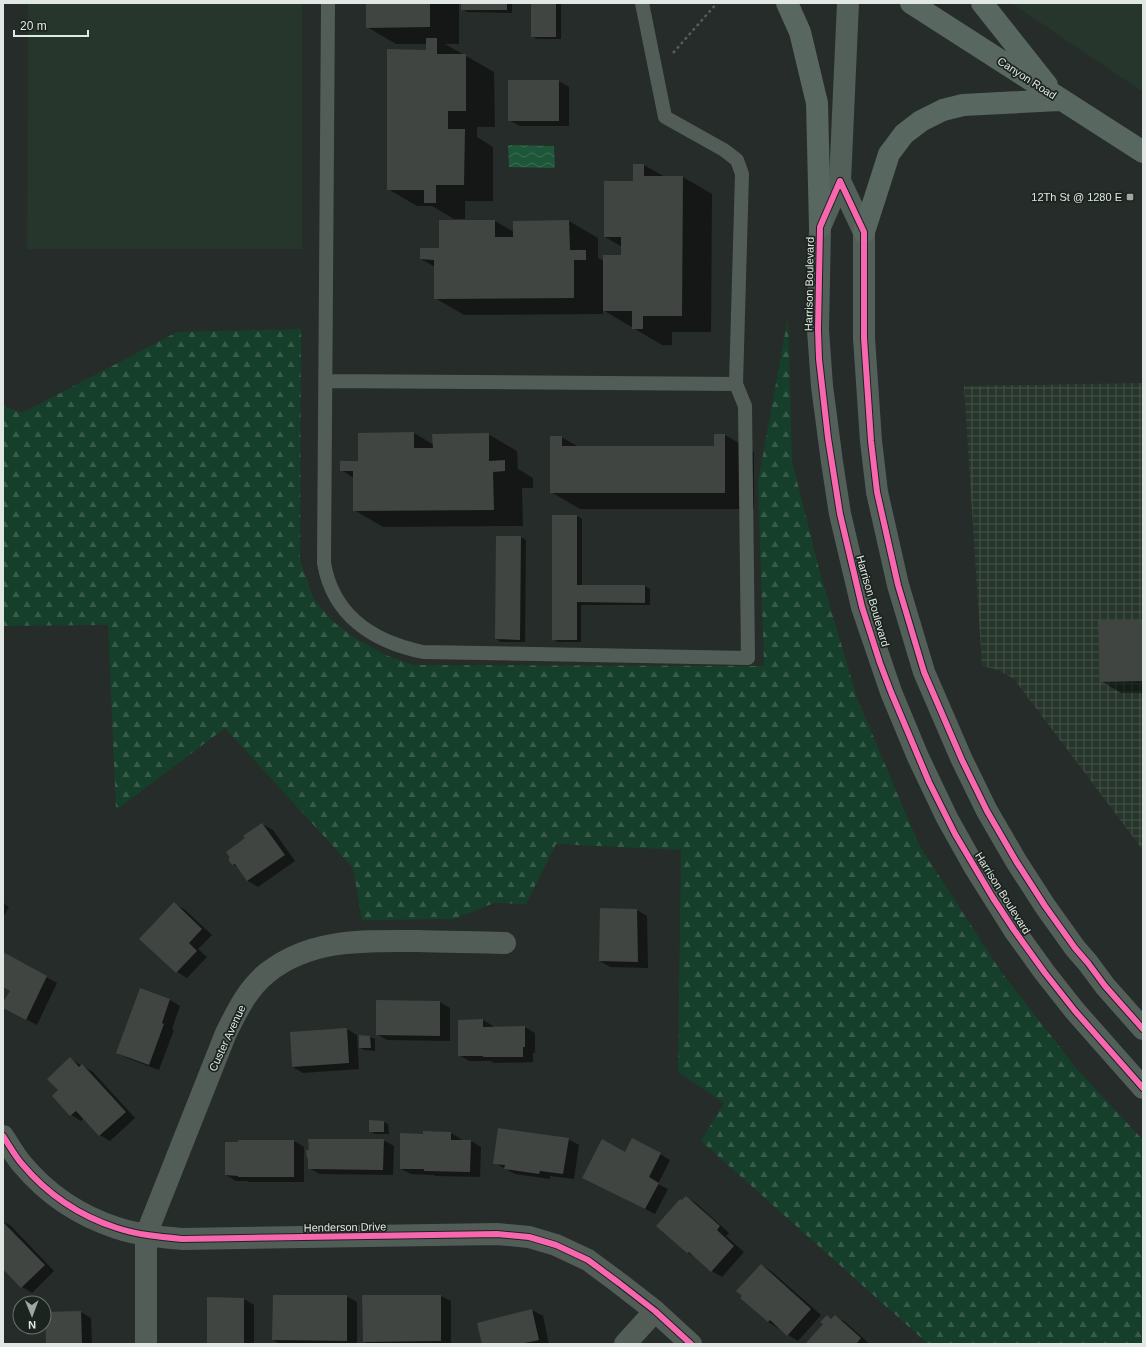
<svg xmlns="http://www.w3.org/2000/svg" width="1146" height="1347" font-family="Helvetica,sans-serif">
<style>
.built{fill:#27362c}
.industrial{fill:url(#industrial-grid)}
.forest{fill:url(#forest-firs)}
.water{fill:url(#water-waves)}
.shadow{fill:#0007}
.building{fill:#404542}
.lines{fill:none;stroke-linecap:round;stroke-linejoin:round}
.path{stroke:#565e59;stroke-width:2.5;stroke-dasharray:3 3;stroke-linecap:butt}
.service{stroke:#535d57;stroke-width:14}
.minor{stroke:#535d57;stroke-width:22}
.secondary{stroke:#536059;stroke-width:22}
.primary{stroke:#58675f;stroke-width:22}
.cycleway-casing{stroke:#1b241e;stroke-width:8}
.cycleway{stroke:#f766af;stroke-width:6}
.poi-dot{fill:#a0a6a2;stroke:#1b241e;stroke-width:1.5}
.labels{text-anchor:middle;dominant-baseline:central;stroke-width:3.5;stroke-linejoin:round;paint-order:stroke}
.street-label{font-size:11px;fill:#e1e7e3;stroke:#1b241e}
.poi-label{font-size:11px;fill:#e1e7e3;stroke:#1b241e;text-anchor:end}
</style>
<defs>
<pattern id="industrial-grid" width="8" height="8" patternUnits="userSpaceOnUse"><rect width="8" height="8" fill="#27362c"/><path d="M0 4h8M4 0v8" fill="none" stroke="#46534a"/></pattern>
<pattern id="forest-firs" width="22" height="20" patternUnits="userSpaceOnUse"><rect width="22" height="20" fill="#163f2b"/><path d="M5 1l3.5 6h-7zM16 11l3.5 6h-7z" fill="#385b4a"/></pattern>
<pattern id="water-waves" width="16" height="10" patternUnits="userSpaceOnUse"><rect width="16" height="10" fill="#1d5639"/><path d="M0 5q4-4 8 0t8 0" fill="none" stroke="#3e6e56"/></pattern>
</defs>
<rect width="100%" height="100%" fill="#262c29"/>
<path class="built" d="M28 3H302V249H27Z
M1011 3H1143V92Z"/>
<path class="industrial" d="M1143 383V850L1014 679 998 670 982 666 964 386Z"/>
<path class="forest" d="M788 317 792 461 819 569 857 698 919 845 1002 973 1076 1068 1143 1140V1344H928L701 1141 724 1103 678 1072 681 850 556 844 526 904 494 903 454 919 362 920 353 868 225 728 116 810 108 625 3 626V406L22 413 177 332 301 329 300 560 313 598 332 621 355 638 388 656 413 665 764 666 758 482Z"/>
<path class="water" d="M510 145 554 146 555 166 554 168 509 167 508 146Z"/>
<path class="shadow" d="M367 3H459V44H445L494 72 495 127H477V137L493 147V201H465V219H454L432 206H417L388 189 427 51V44H396L367 27Z
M462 3H512V13L467 12 462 9Z
M532 3H561V39H537L532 36Z
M559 81 569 87V126H520L509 120Z
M634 165H644L665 177H683L712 194 711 332H672V345H662L603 310V314L464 315 435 298V267L421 259 495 221 514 232V222L569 221 598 238V258L604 261 622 256V247L605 237 634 182Z
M414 433 434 445 488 434 517 451 518 469 533 478V488H522L523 526 383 527 354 510V478L341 470Z
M725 435 754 452V509H580L551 492 561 437 579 447H715Z
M577 516 582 519V586H645L650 589V605H581V642H558L553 639Z
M521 537 526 540 525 642H501L496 639Z
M1143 621V693H1121L1101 681Z
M262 824 273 830 295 861 258 887 248 881 239 868 233 864 247 839Z
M3 903 9 907 3 917Z
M174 904 184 909 212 935 198 949 207 957 187 978 177 972 141 938Z
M637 910 647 916 648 968 610 967 600 961Z
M3 953 57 983 37 1025 3 1007V1004L11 991 3 987Z
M140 989 170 1000 180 1006 172 1029 174 1030 159 1070 127 1058 117 1052Z
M440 1002 450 1008V1041L387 1040 377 1034Z
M483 1020 493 1026V1028L525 1027 535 1033V1053H533V1062L494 1063 491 1061H469L459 1055Z
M347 1029 357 1035 359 1069 303 1073 293 1067Z
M370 1037 375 1039V1051L365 1050 360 1048Z
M70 1059 93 1072 135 1118 110 1141 100 1135 84 1118 81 1121 71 1115 53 1096 59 1090Z
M384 1122 388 1124 389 1134H375L370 1131Z
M451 1133 461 1139V1141H471L481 1147 480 1177 436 1176 433 1175 411 1174 401 1169 424 1135Z
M568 1139 579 1145 574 1179 550 1176V1179L515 1174 495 1163Z
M383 1140 394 1146 393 1175 320 1174 309 1168V1158Z
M294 1141 304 1147V1182H249L247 1181H236L226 1175Z
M626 1153 660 1154 670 1160 658 1184 668 1189 655 1214 594 1183Z
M686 1197 696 1203 729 1233 726 1236 744 1252 722 1277 712 1271 698 1258 688 1253 682 1201Z
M3 1222 10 1225 54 1271 32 1293 22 1287 3 1268Z
M761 1265 771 1271 821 1315 798 1341 768 1322Z
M346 1296 357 1302V1344H281L273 1340Z
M441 1296 451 1301V1344H368L364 1341Z
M208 1298 244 1299 254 1305V1344H208Z
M532 1310 543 1316 549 1344H483L478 1324Z
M81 1312 91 1318 92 1344H47L46 1313Z
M835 1316 845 1322 870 1344H806L824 1324 827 1317 832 1319Z"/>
<path class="building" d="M366 3H430V27L366 28Z
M461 3H507V10H461Z
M531 3H556V37H531Z
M426 38H437V54H466V111H448V129H465L464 185H436V203H424V190H387V49L426 50Z
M508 80H559V121H508Z
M633 164H644V176H683L682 316H643V329H632V311H603V255H621V237H604V181H633Z
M439 220H495V237H513V221L569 220 570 250H586V260H574V298L434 299V260L420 259V248H439Z
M414 432V448H433L432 434 489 433V461L505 460V471L493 472 494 510 353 511V471H340V461H358V433Z
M714 434H725V493H550V436H562V446H714Z
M552 515H577V585H645V603L577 602V640H552Z
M496 536H521L520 640 495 639Z
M1143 620V681L1100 682 1098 621Z
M262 823 285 855 247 881 235 864 232 865 228 859 230 858 226 852 245 838 243 836Z
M174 902 202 929 189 943 197 951 176 973 139 939Z
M600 908 637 909 638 962 599 961Z
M3 952 47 976 26 1020 3 1008V1002L10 991 3 987Z
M140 988 170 999 162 1023 164 1024 149 1065 116 1053Z
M376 1000 440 1001V1036L376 1035Z
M483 1019V1027L525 1026V1047H523V1057H483V1056H458V1020Z
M347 1028 349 1063 292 1067 290 1032Z
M359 1035 370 1036 371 1048H359Z
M70 1057 79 1067 82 1064 126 1112 99 1136 76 1111 70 1116 52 1096 58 1090 47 1079Z
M369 1120 384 1121V1132H369Z
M498 1128 569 1138 563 1174 540 1171 539 1174 504 1169 505 1165 493 1164Z
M423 1131 451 1132V1140H471L470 1172 424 1171V1169H400V1133L423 1134Z
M632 1138 661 1153 649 1177 659 1183 645 1209 582 1178 602 1139 625 1152Z
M308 1139H384L383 1170 308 1169V1158H307L306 1150H309Z
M238 1140H294V1177H238V1176L225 1175V1142H238Z
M686 1196 720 1226 717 1230 734 1246 711 1272 689 1252 687 1253 656 1226 680 1199 682 1200Z
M3 1222 45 1265 21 1288 3 1269Z
M761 1264 811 1309 787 1336 770 1320 768 1322 740 1298 742 1296 736 1291Z
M273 1295H347V1341L272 1340Z
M362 1295H441V1341L363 1342Z
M207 1297 244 1298V1344H207Z
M532 1309 539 1340 520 1344H482L477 1323Z
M81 1311 82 1344H46L45 1312Z
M827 1315 831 1319 835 1315 861 1338 856 1344H805L823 1324 820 1322Z"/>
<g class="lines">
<path class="path" d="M673 53 717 3"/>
<path class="service" d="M328 3 324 563C333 616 374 642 423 652L748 658 745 406 736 384 742 174 737 160 724 150 665 117 642 3
M326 381 736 384"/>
<path class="minor" d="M3 1136C9 1145 15 1156 22 1164 47 1194 80 1216 117 1228 138 1235 161 1237 183 1239L497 1234 529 1237 556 1245 588 1260 619 1283 655 1311 691 1344
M146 1344V1235L226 1033C237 1011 248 988 267 973 311 938 364 941 417 941 447 942 476 942 505 943
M625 1344 655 1311"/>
<path class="secondary" d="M848 3 840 181 820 227 818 330 822 386 832 462 840 514 862 607 891 692 918 757 947 818 975 868 1014 930 1045 973 1075 1011 1143 1088
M840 181 864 232V338L871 441 877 492 898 585 924 672 962 760 987 811 1016 861 1045 906 1075 948 1088 963 1105 986 1143 1029"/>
<path class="primary" d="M787 3 800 32 817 103 820 227
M911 3 1143 152
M982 3 1047 85
M864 232 889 154 904 134 921 121 943 110 963 105 1059 100"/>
<defs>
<path id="cycleway" d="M840 181 820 227 818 330 819 359 828 438 840 514 862 607 880 663 891 692 929 782 955 834 993 898 1014 930 1045 973 1075 1011 1143 1088
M840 181 864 232V338L871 441 877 492 898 585 924 672 962 760 987 811 1016 861 1045 906 1075 948 1088 963 1105 986 1143 1029
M3 1136C9 1145 15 1156 22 1164 47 1194 80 1216 117 1228 138 1235 161 1237 183 1239L497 1234 529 1237 556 1245 588 1260 619 1283 655 1311 691 1344"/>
</defs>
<use href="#cycleway" class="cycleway-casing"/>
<use href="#cycleway" class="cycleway"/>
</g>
<rect class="poi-dot" x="1126" y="193" width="8" height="8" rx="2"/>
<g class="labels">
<g class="street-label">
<text transform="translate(1027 78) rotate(33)">Canyon Road</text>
<text transform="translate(809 284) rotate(-89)">Harrison Boulevard</text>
<text transform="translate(873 601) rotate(74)">Harrison Boulevard</text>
<text transform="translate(1003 893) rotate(58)">Harrison Boulevard</text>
<text transform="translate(227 1038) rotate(-65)">Custer Avenue</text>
<text transform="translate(345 1227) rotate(-1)">Henderson Drive</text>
</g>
<g class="poi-label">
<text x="1122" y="197">12Th St @ 1280 E</text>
</g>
</g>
<rect width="1146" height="1347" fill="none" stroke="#e1e7e3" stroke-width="8"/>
<g transform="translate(32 1315) rotate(179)"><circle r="19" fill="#1b241e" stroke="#6a726d"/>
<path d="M0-3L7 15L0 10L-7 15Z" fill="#a0a6a2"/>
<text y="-6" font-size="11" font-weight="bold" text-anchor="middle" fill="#e1e7e3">N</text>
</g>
<path d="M14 30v6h74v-6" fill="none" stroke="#e1e7e3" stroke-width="2"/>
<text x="20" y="30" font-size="12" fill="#e1e7e3" stroke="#1b241e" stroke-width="3" paint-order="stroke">20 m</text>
</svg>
